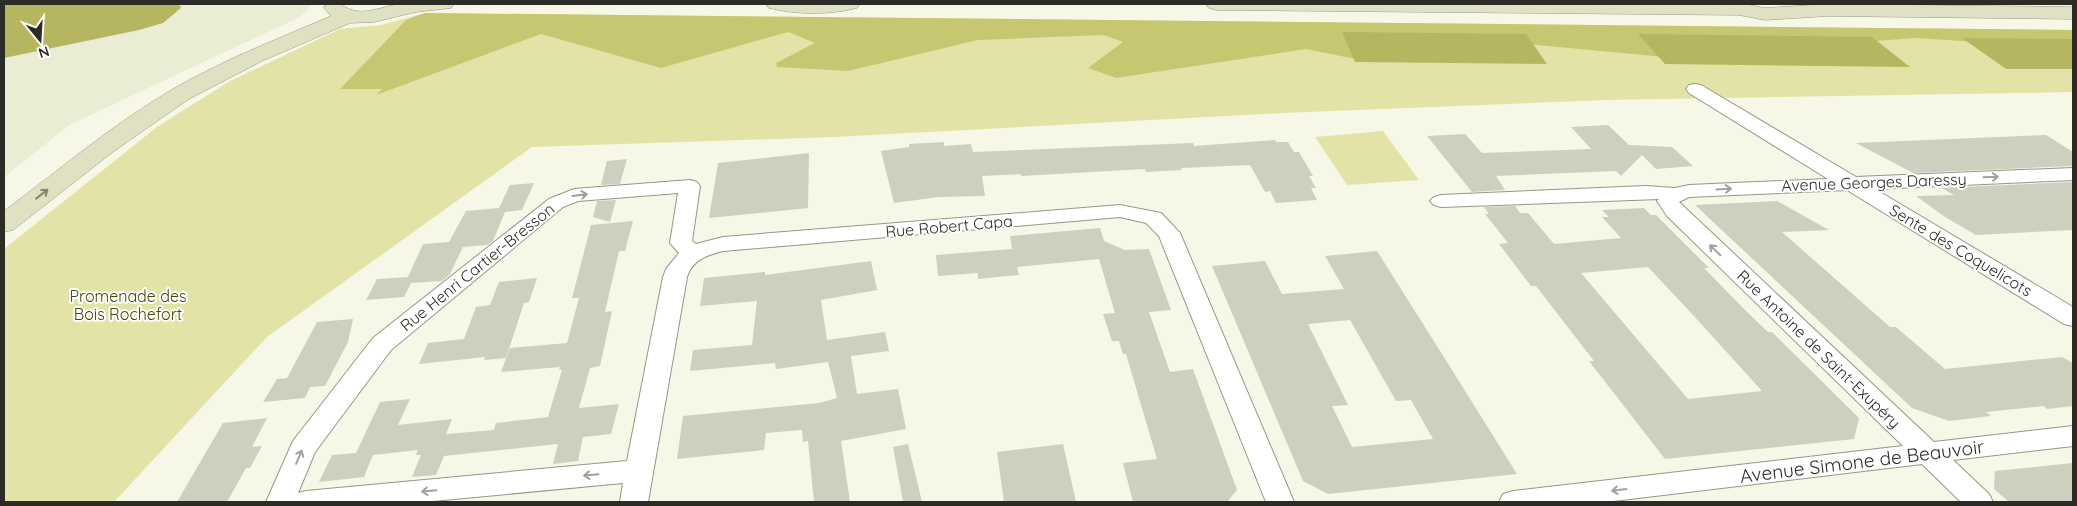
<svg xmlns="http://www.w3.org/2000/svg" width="2077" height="506" font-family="Quicksand,sans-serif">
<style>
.built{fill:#ebecd4}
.green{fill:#e3e3a8}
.forest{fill:#c7c771}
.water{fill:#b6b660}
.building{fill:#cecfbf;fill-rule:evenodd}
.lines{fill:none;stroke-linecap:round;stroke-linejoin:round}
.street-casing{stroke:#969788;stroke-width:2}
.secondary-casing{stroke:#969788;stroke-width:1}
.street{fill:#fff;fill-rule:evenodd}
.secondary{fill:#e0e0c2;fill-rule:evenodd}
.oneway{stroke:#a0a09d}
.oneway2{stroke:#868674}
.labels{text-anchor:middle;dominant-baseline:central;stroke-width:4;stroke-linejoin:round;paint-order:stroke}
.street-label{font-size:16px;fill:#2c2c26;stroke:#fff}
.park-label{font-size:16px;fill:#484701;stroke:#fff}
.near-street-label{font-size:19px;fill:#2c2c26;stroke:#fff}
</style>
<rect width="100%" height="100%" fill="#f7f7e7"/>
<path class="built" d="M4 4H313L300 17 69 125 4 177Z"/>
<path class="green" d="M425 13 2073 30V92L1606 100 1283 113 834 137 532 147 267 337 114 502H4V249L157 127 230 81 340 29 381 25Z
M1383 131 1419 180 1347 185 1315 137Z"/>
<path class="forest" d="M425 13 2073 30V48L1915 38 1665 57 1461 38 1360 60 1306 49 1116 78 1088 68 1123 42 1104 35 978 40 848 71 777 67 776 63 815 43 788 32 661 68 541 34 376 95 382 89H340L406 20Z"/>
<path class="water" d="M4 4H179L181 8 163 23 139 30 4 58Z
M1342 32 1526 34 1547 64 1355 62Z
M1638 34 1872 37 1910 67 1665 64Z
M1962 38 2073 39V69H2006Z"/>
<path class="building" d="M1608 125 1629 145 1672 147 1693 166 1656 169 1642 155 1621 176 1616 171 1496 176 1505 190 1472 192 1427 136 1465 134 1482 153 1591 149 1571 127Z
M2046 135 2073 152V166L1913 173 1856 143Z
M1275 140 1276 142H1288L1294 152H1299L1313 176H1309L1316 188H1311L1317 200 1276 203 1270 191 1265 192 1250 165 1181 168 1182 170 1146 172 1145 169 1021 176V174L982 176 985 196 939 197 894 203 881 151 909 147V144L944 142V146L971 144 973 152 1193 143 1194 146Z
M809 153 808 208 709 218 718 163Z
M627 159 620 184 601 185 607 161Z
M2073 182V230L1976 235 1945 217 1916 196 1954 195 1941 188Z
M534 183 522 210 505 212 493 241 487 245 463 247 450 274 442 281 411 283 404 297 366 300 377 279 408 277 423 244 449 242 466 211 499 208 510 185Z
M616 200 610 222 593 217 597 201Z
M1777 201 1829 230 1782 232 1890 327H1896L1945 369 2062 357 2073 363V406L2047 409 2044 406 1986 412 1991 416 1949 421 1912 408 1695 205Z
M1515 206 1520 213H1528L1554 244 1621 238 1602 217H1609L1602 210 1644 208 1651 215H1656L1709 268H1704L1745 310 1768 332H1772L1859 418 1854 439 1665 459 1589 361H1594L1536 286H1531L1499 244 1508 243 1485 214H1489L1484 207ZM1648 267 1693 315 1762 391 1688 399 1581 273Z
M633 221 625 251H619L605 312 612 311 600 366 590 368 579 408 619 404 611 434 583 437 578 461 553 464 558 444 444 456 436 475 412 477 421 455H416L418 450 373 455 364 477 319 482 332 455 356 453 380 402 410 399 398 425 452 419 446 434 494 430 496 423 548 417 562 370H559L560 367 501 372 510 348 567 343 579 298H572L591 225Z
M1100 228 1104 241 1125 250 1149 249 1171 310 1149 312 1170 372 1193 369 1237 490 1227 502H1133L1123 463 1157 459 1126 354H1123L1119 341H1112L1103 314 1115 313 1099 259 1017 267 1019 275 978 279V273L938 276 936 255 1012 249 1010 236Z
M1377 251 1437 346 1517 474 1328 494 1303 481 1212 266 1265 261 1282 294 1344 289 1325 256ZM1350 320 1396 401 1411 400 1433 439 1352 447 1332 406 1348 405 1308 324Z
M871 261 877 290 821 300 827 340 885 332 889 351 851 356 857 394 898 389 906 429 841 441 850 502H814L808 441 803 442 802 430 766 433 764 450 677 459 683 416 819 403 837 398 828 362 776 369 775 363 690 371 693 350 752 345 757 301 700 306 704 278 765 272V275Z
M537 278 529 302 524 303 506 358 484 360 485 357 419 364 428 343 464 339 476 307 490 305 499 282Z
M353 319 348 342 325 386 310 387 305 398 263 402 277 379 287 378 317 322Z
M267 418 252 447 262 446 250 468H246L227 502H177L223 423Z
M908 444 922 502H903L893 447Z
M1063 444 1076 502H1004L997 452Z
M2073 463V502H2009L1994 489 1995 471Z"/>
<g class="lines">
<defs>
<path id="street" d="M1695 84 1701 85 1856 177 2073 168V180L1875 189 2073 307V326L2064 324 1847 190 1689 197 1679 202 1934 442 2073 426V446L1953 460 1989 494 1993 502H1961L1922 464 1605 502H1499L1503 494 1513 491 1903 446 1667 216 1657 201 1659 199 1441 207 1434 205 1430 201 1434 197 1441 195 1646 186 1675 188 1689 185 1828 179 1689 93 1686 89 1689 85Z
M690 180 697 182 700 186 692 241 696 244 723 237 1120 205 1161 213 1180 233 1294 502H1266L1159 236 1146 223 1120 217 723 251C707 255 692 260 687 277L648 502H620L623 483 422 502H266L293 441 373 338 549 199 574 189ZM678 193 670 243 679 253 666 269 663 277 627 461 306 491 298 493 315 452 391 350 563 207 578 201Z"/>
<path id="secondary" d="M327 4H341C361 20 381 5 403 4 420 2 438 3 454 4L451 8 416 12 374 22 350 23 262 61 189 99 114 151 13 230 4 232V211C59 170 113 124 173 89 223 60 278 39 331 16L324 8Z
M766 4H860L857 8C830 15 796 15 769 8Z
M1206 4H1744L1765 8 1828 4 2073 7V19L1828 16 1765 20 1739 15 1216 10 1209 8Z"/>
</defs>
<use href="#street" class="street-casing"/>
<use href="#secondary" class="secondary-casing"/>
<use href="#street" class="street"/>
<use href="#secondary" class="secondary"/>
</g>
<defs><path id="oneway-shaft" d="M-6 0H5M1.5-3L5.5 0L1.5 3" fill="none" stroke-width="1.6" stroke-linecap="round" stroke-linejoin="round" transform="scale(1.25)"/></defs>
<g class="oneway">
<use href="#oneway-shaft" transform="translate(1991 177) rotate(-2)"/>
<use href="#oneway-shaft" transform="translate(1724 189) rotate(-3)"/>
<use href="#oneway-shaft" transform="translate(580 195) rotate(-7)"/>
<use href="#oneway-shaft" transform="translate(1715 250) rotate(-136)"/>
<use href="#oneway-shaft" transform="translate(299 457) rotate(-67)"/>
<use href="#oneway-shaft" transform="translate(591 475) rotate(175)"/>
<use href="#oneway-shaft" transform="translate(1619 490) rotate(173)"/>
<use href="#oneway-shaft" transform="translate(429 491) rotate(175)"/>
</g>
<use class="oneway2" href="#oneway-shaft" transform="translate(42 194) rotate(-38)"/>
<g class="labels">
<g class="street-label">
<text transform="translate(1874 182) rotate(-2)">Avenue Georges Daressy</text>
<text transform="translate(949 226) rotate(-5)">Rue Robert Capa</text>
<text transform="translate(1961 250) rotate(31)">Sente des Coquelicots</text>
<text transform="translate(477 267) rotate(-39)">Rue Henri Cartier-Bresson</text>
<text transform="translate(1819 349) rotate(44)">Rue Antoine de Saint-Exupéry</text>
</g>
<g class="park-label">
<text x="128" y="296">Promenade des<tspan x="128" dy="18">Bois Rochefort</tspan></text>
</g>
<g class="near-street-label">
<text transform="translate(1862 461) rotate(-7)">Avenue Simone de Beauvoir</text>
</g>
</g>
<rect width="2077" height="506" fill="none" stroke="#2c2c26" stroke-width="10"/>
<g transform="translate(40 40) rotate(162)" stroke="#ffffff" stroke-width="4" paint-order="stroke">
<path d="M0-4L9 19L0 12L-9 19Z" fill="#2c2c26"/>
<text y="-8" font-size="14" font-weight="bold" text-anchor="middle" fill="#2c2c26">N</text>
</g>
</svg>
